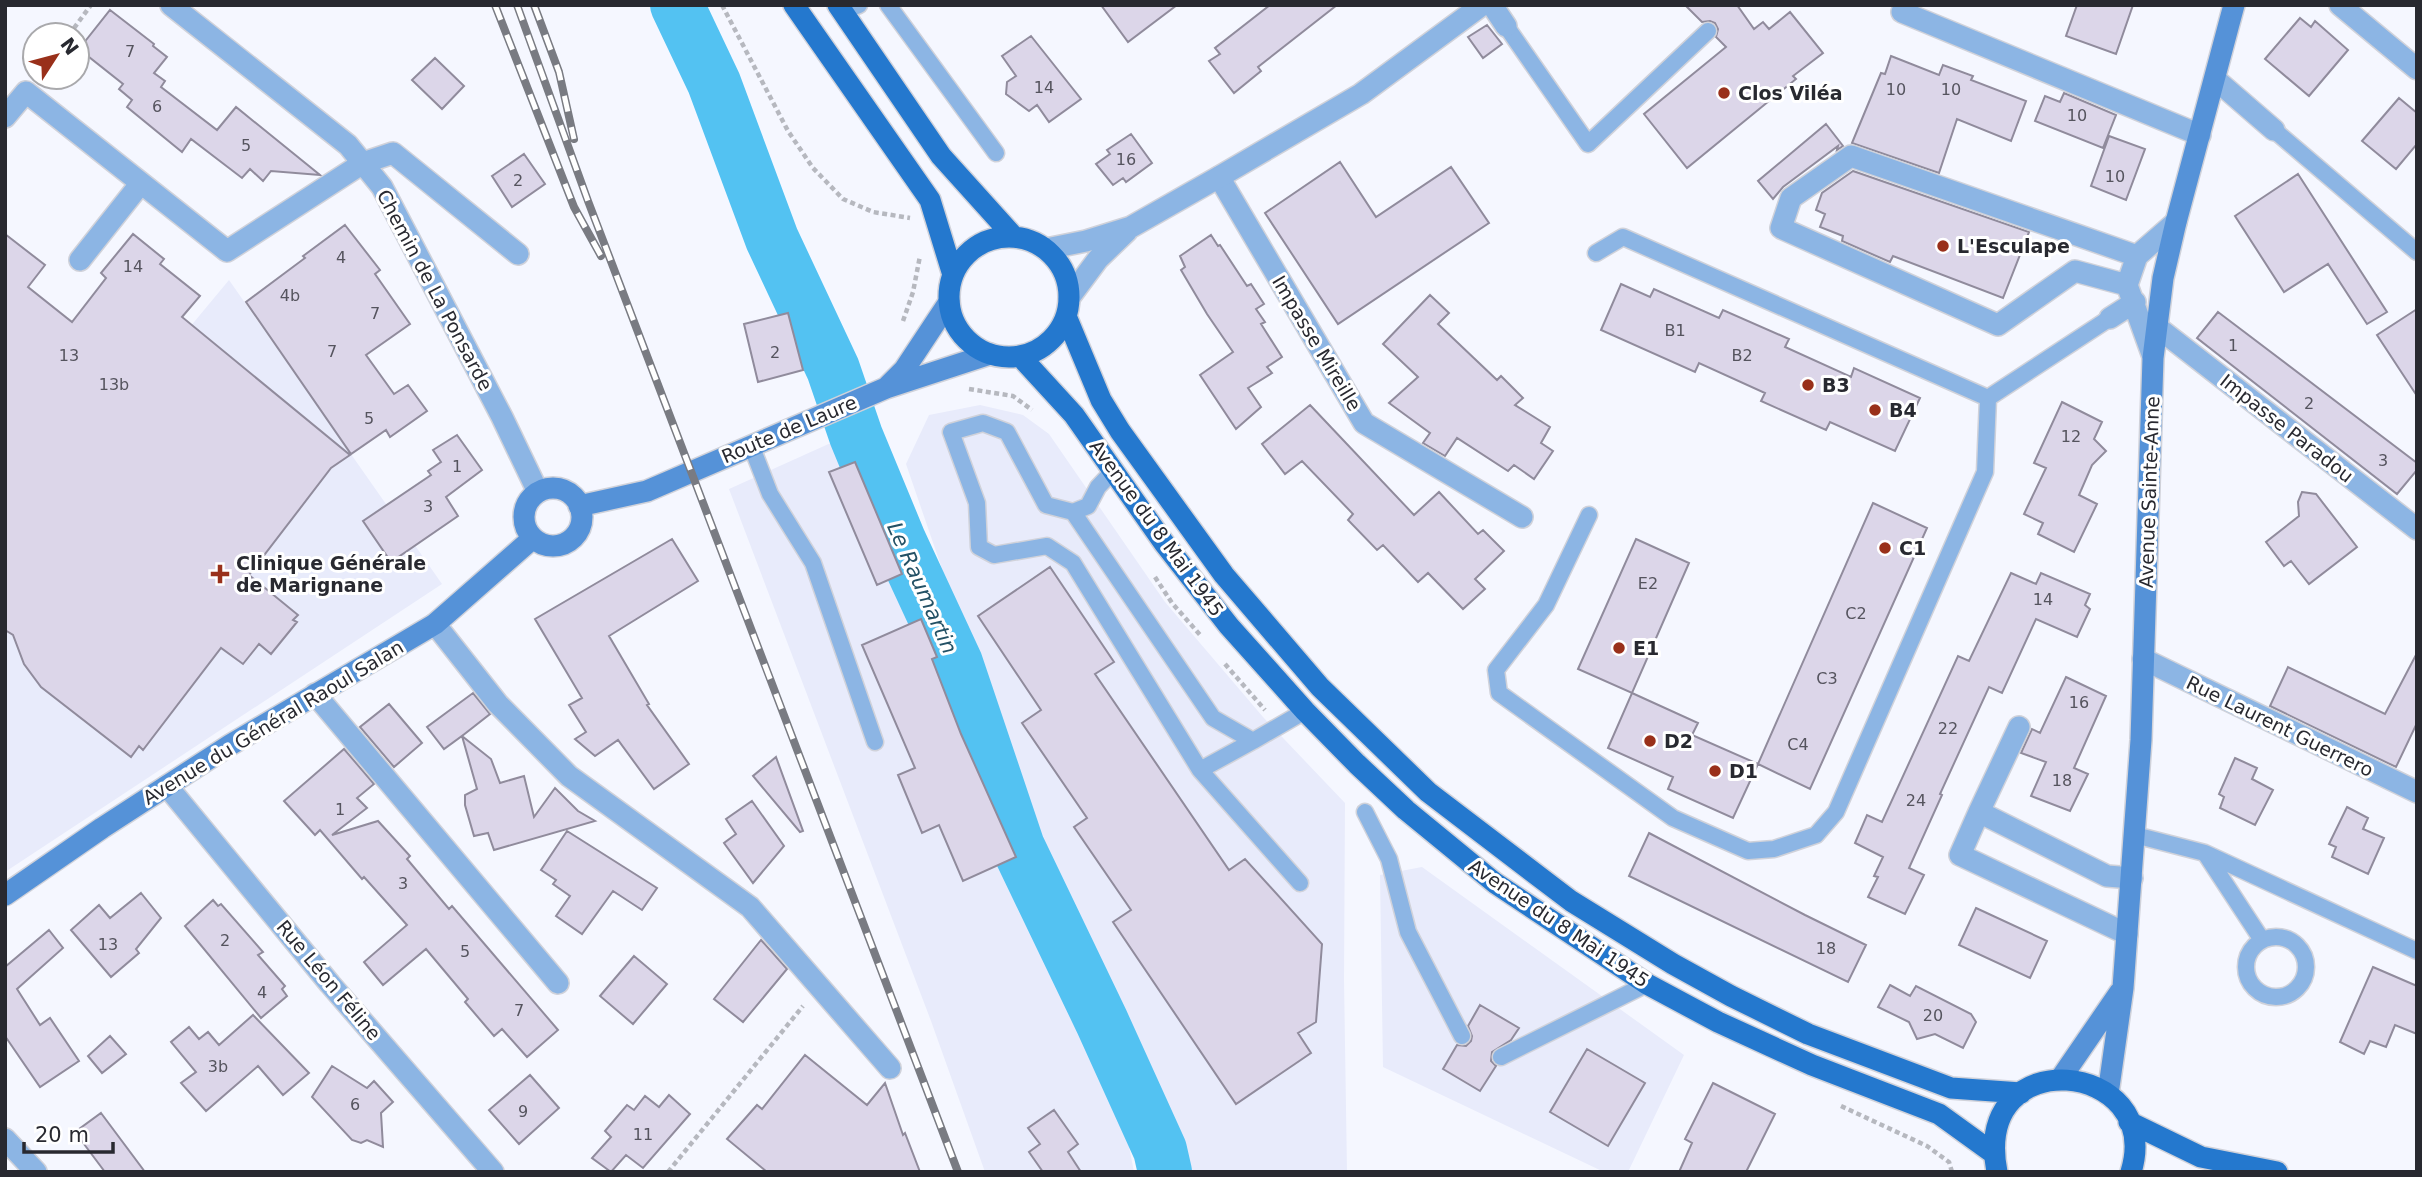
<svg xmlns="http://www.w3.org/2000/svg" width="2422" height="1177" font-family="'DejaVu Sans',sans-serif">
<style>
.built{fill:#e8ebfb}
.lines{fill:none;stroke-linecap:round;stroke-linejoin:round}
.river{stroke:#53c2f2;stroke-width:54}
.building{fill:#dcd6e9;stroke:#908b9c;stroke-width:2}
.service-casing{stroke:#d0d2da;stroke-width:19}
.minor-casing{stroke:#d0d2da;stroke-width:24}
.tertiary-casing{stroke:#d0d2da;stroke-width:24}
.secondary-casing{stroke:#d0d2da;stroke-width:24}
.primary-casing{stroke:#d0d2da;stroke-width:24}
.path{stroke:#b6b8bf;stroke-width:4.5;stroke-dasharray:5 3.5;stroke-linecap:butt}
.service{stroke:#8cb5e4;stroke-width:16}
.minor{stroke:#8cb5e4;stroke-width:21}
.tertiary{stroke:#8cb5e4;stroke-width:21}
.secondary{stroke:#5592d8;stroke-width:21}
.primary{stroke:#2478ce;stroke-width:21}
.rail-casing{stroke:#797b82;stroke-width:8}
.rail{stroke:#fff;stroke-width:5;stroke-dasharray:16;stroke-linecap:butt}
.poi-dot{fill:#99301a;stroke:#fff;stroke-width:2.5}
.labels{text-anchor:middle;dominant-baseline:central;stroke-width:6;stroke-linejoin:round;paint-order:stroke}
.number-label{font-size:16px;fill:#55545e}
.poi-label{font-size:19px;font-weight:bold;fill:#282930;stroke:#fff;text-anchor:start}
.street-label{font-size:19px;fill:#282930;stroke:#fff}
.water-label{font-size:21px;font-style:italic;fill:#235165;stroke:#fff}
</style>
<rect width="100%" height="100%" fill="#f5f7ff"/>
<path class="built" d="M229 280 442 584 5 872V348L116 416Z
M980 405 1023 415 1049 434 1165 602 1263 717 1345 803 1344 980 1347 1172H1189L1028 819 906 464 929 415Z
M844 437 1031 904 1124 1121 1134 1172H985L931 1021 729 489Z
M1422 867 1684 1055 1628 1172H1604L1383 1067 1380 875Z"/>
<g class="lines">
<path class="river" d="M677 5 714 83 772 239 833 369 856 436 899 540 956 663 1018 847 1102 1022 1160 1150 1165 1172"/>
</g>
<path class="building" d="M1101 5H1177L1128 42Z
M1270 5H1337L1258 67 1261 71 1234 93 1209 61 1220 54 1215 48Z
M1685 5H1737L1754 29 1763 22 1769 29 1790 12 1823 53 1793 76 1796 79 1687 168 1644 114 1726 47 1716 37 1718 29 1715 23 1710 21 1702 22Z
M2077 5H2133L2116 54 2066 36Z
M110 10 154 44 153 46 167 57 154 73 165 81 161 87 217 130 236 107 320 175 271 171 263 181 250 169 242 178 191 139 182 152 127 107 132 100 119 89 123 84 79 49Z
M2300 18 2311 27 2315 21 2348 50 2309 96 2265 59Z
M1487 25 1502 44 1483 58 1468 37Z
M1031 36 1081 99 1049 122 1037 105 1029 111 1006 94 1007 82 1016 76 1002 56Z
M1891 56 1939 75 1943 65 1973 76 1971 80 2026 101 2011 141 1957 119 1939 173 1852 143 1881 73 1885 74Z
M435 58 464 86 442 109 412 80Z
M2064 93 2116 115 2103 148 2035 121 2045 96 2060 102Z
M2399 98 2417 113V144L2396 169 2362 141Z
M1826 124 1843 146 1837 150 1838 146 1783 187 1773 199 1758 181Z
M1131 134 1152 163 1126 182 1123 178 1113 185 1096 164 1110 154 1107 150Z
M2109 136 2145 149 2126 200 2091 186Z
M524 154 545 184 512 207 492 176Z
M1340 162 1376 217 1451 167 1489 223 1338 324 1265 213Z
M1853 171 2029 232 2003 298 1893 256 1890 262 1842 241 1843 236 1820 227 1825 214 1816 210 1822 193Z
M2298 174 2387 312 2367 324 2328 264 2284 292 2235 216Z
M345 225 380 270 375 274 410 324 366 355 394 394 408 385 427 411 390 437 386 430 351 454 246 302 305 258 303 256Z
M5 234 45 265 28 287 72 322 106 278 101 273 133 234 164 259 160 264 200 296 182 317 350 455 331 468 249 575 298 615 293 620 297 622 271 654 259 644 243 664 221 648 143 750 139 746 131 757 41 687 24 664 13 635 5 630Z
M1211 235 1218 246 1220 245 1247 286 1251 284 1264 304 1256 309 1265 322 1261 324 1282 357 1267 367 1272 373 1248 388 1261 407 1236 429 1200 375 1233 352 1207 314 1181 270 1185 267 1180 256Z
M1621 284 1650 297 1654 289 1719 318 1723 310 1789 339 1785 347 1851 377 1854 368 1920 398 1895 451 1830 422 1826 430 1761 401 1765 393 1699 363 1695 372 1601 330Z
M1430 295 1449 313 1438 324 1497 380 1501 376 1523 398 1515 405 1550 427 1541 443 1553 451 1534 479 1514 465 1508 471 1457 438 1445 456 1423 443 1430 433 1389 403 1418 377 1383 344Z
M2417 309V396L2377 335Z
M2218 312 2417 463V470L2397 494 2197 338Z
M788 313 803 370 758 382 744 324Z
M2062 402 2102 422 2094 439 2106 451 2092 465 2079 495 2097 504 2074 552 2038 534 2043 523 2024 514 2046 468 2034 463Z
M1310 405 1414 515 1439 492 1478 534 1483 530 1504 551 1475 579 1485 589 1463 609 1428 573 1418 582 1383 545 1377 550 1348 520 1353 514 1302 461 1285 474 1262 444Z
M457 435 482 470 446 497 458 516 391 562 363 521 431 475 428 471 441 462 433 450Z
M855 462 902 574 877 585 829 472Z
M2302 492 2316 494 2357 547 2309 584 2291 561 2284 566 2266 542 2299 516 2298 502Z
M1873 503 1927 528 1810 789 1758 764Z
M672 539 698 581 609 636 649 704 647 705 689 764 654 789 618 740 595 756 575 739 586 732 569 705 582 698 535 619Z
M1636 539 1689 563 1632 693 1578 669Z
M1050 567 1114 662 1095 674 1229 870 1245 859 1322 944 1316 1022 1298 1033 1311 1053 1236 1104 1113 922 1131 910 1074 827 1087 818 1022 723 1041 710 978 616Z
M2011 573 2036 584 2041 573 2090 594 2085 605 2090 609 2077 637 2036 619 2002 693 1989 687 1940 794 1942 795 1909 868 1924 875 1905 914 1868 897 1878 877 1874 876 1883 857 1855 843 1867 815 1882 822 1958 656 1969 661Z
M921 619 937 657 932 659 961 734 1016 857 963 881 939 825 922 833 898 775 915 768 862 645Z
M2417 653V723L2396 767 2270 706 2288 667 2385 714Z
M2066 677 2106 696 2074 768 2088 774 2070 811 2031 796 2046 762 2021 753 2032 729 2040 733Z
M473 693 490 714 462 736 491 759 500 783 524 776 534 817 555 788 578 811 595 821 494 850 488 833 474 836 465 805V795L477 789 462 736 444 749 427 727Z
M1632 693 1698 723 1692 735 1758 764 1733 818 1668 789 1673 777 1608 748Z
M389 704 422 743 394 767 360 727Z
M344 749 374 784 357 798 367 808 332 835 378 821 410 856 407 859 449 909 452 906 558 1030 527 1057 502 1029 494 1036 465 1002 468 999 426 949 383 985 364 962 407 925 364 877 362 879 320 830 315 835 284 801Z
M776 757 803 831 800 832 753 776Z
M2235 758 2257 768 2252 779 2273 790 2255 825 2220 808 2224 797 2219 794Z
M752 801 784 846 753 883 724 843 736 834 726 819Z
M2347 807 2368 818 2363 829 2384 838 2368 874 2332 857 2336 847 2329 844Z
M567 831 657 888 642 910 613 891 582 934 556 916 570 896 553 884 556 880 541 870Z
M1649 833 1805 915 1866 945 1848 982 1629 876Z
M141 893 161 918 136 949 139 953 111 977 71 930 99 905 110 918Z
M213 900 218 906 221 904 263 952 258 955 285 986 282 989 287 996 261 1018 185 926Z
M1976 908 2047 941 2030 978 1959 945Z
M49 930 63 948 17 989 40 1025 50 1018 79 1061 40 1087 5 1036V967Z
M761 940 787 969 743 1022 714 999Z
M634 956 667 984 633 1024 600 996Z
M2373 967 2417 986V1034L2395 1025 2386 1047 2370 1041 2364 1054 2340 1042Z
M1890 985 1910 996 1916 986 1971 1014 1976 1022 1963 1048 1935 1034 1917 1039 1909 1022 1878 1007Z
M1480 1005 1519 1028 1511 1040 1492 1052 1491 1061 1496 1066 1480 1091 1443 1069 1457 1045 1466 1046 1471 1041 1472 1036 1468 1026Z
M253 1015 309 1073 283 1095 258 1066 206 1111 181 1083 196 1072 171 1042 189 1027 199 1039 208 1032 219 1045Z
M110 1036 126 1054 102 1073 88 1056Z
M1587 1049 1645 1083 1608 1146 1550 1112Z
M805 1055 867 1105 885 1083 903 1135 905 1133 920 1172H767L727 1139 757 1105 762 1109Z
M332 1066 367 1088 374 1081 393 1102 381 1113 383 1147 367 1140 361 1143 352 1140 312 1097Z
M530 1075 559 1108 519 1144 489 1110Z
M1713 1083 1775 1114 1746 1172H1679L1692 1143 1685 1139Z
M669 1095 690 1114 643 1168 626 1155 611 1172 592 1158 611 1137 605 1131 627 1105 634 1110 645 1096 659 1107Z
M1054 1110 1078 1144 1068 1152 1081 1172H1043L1029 1152 1040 1144 1028 1128Z
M101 1113 145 1172H105L75 1132Z"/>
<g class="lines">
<defs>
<path id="service" d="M888 5 996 153
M843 11 859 5
M1506 26 1588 144 1708 31
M2274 130 2417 252
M1596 253 1623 237 1988 398
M1988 398 2110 318
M751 445 770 494 813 563 875 742
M1073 512 1088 506 1098 487 1114 470
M1589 515 1546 605 1496 670 1499 693 1673 818 1748 851 1774 849 1816 835 1836 812 1985 472 1988 398
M1253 741 1200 770 1073 563 1047 546 994 555 979 547 977 503 951 432 983 423 1007 432 1046 505 1073 512 1213 718 1253 741 1305 711
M1200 770 1300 883
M1365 812 1389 859 1408 932 1462 1036
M2135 835 2205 853 2262 940
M2205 853 2417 951
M2246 967a30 30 0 1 1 60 0a30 30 0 1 1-60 0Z
M1501 1057 1647 984"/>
<path id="minor" d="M171 5 348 145 382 187 502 417 538 492
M1492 5 1506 26
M2340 5 2417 69
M1902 12 2200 135
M2215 79 2274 130
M5 117 26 92 227 251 363 163 393 153 518 254
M1219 177 1364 423 1522 517
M80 260 141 183
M2127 285 2075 271 1998 325 1781 228 1791 198 1851 156 2137 256
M2110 318 2135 302
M2157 327 2417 529
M2152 354 2127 285 2137 256 2176 222
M435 624 498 704 569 776 750 907 890 1068
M2143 659 2417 792
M315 694 558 983
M2019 727 1979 812 2107 876 2132 878
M167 786 330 984 493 1172
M1979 812 1960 855 2127 934
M5 1139 36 1172"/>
<path id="tertiary" d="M1046 249 1086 241 1131 227 1219 177 1361 94 1482 5
M1069 298 1098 259 1127 231"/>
<path id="secondary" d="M888 386 904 370 949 302
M524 517a29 29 0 1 1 58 0a29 29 0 1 1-58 0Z
M579 506 647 491 886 388 990 354
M5 895 102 828 230 745 435 624 533 538
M2061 1078 2120 992
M2108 1094 2123 988 2141 740 2153 358 2163 278 2176 222 2234 5"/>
<path id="primary" d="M794 5 930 200 953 275
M838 5 941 156 1014 237
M949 297a60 60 0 1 1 120 0a60 60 0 1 1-120 0Z
M1066 316 1101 400 1120 431 1224 575 1320 687 1428 792 1571 901 1673 964 1731 996 1808 1034 1951 1088 2021 1093
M1020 356 1074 415 1164 543 1229 626 1305 711 1357 764 1406 810 1495 883 1647 984 1718 1022 1812 1065 1939 1114 1993 1153
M2129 1122 2201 1157 2277 1172
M1997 1172C1971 1039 2165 1060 2131 1172"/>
</defs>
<use href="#service" class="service-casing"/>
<use href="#minor" class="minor-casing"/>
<use href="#tertiary" class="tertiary-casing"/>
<use href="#secondary" class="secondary-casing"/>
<use href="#primary" class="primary-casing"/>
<path class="path" d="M722 5 788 131 813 168 843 199 873 212 910 218
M69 35 91 5
M903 321 913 292 920 256
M969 389 1013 396 1032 410
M1155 577 1172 603 1201 636
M1225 664 1265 710
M1841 1106 1927 1146 1949 1162 1952 1172
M668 1172 803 1006"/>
<use href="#service" class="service"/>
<use href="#minor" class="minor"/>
<use href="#tertiary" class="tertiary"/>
<use href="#secondary" class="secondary"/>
<use href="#primary" class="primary"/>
<defs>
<path id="rail" d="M495 5 574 207 601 256
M517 5 588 201 958 1172
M534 5 559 72 574 139"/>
</defs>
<use href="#rail" class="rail-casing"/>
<use href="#rail" class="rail"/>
</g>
<g class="poi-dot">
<circle cx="1724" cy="93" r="7"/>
<circle cx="1943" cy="246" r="7"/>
<circle cx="1808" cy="385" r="7"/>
<circle cx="1875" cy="410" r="7"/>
<circle cx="1885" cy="548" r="7"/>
<path d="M216.5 563.5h7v7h7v7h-7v7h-7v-7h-7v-7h7z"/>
<circle cx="1619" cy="648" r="7"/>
<circle cx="1650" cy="741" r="7"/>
<circle cx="1715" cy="771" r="7"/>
</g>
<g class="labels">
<g class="number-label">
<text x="130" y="51">7</text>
<text x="1044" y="87">14</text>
<text x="1896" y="89">10</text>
<text x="1951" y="89">10</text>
<text x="157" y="106">6</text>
<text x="2077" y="115">10</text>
<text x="246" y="145">5</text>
<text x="1126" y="159">16</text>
<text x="2115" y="176">10</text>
<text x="518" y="180">2</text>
<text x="341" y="257">4</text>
<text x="133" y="266">14</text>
<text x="290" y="295">4b</text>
<text x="375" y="313">7</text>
<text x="1675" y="330">B1</text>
<text x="2233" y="345">1</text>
<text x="332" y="351">7</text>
<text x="775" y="352">2</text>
<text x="69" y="355">13</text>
<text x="1742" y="355">B2</text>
<text x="114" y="384">13b</text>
<text x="2309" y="403">2</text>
<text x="369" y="418">5</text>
<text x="2071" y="436">12</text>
<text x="2383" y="460">3</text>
<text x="457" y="466">1</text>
<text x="428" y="506">3</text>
<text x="1648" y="583">E2</text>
<text x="2043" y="599">14</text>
<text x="1856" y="613">C2</text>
<text x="1827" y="678">C3</text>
<text x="2079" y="702">16</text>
<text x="1948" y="728">22</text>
<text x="1798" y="744">C4</text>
<text x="2062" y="780">18</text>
<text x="1916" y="800">24</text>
<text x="340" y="809">1</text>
<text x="403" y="883">3</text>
<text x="225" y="940">2</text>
<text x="108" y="944">13</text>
<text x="1826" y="948">18</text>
<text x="465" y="951">5</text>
<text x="262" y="992">4</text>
<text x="519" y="1010">7</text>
<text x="1933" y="1015">20</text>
<text x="218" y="1066">3b</text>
<text x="355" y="1104">6</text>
<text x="523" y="1111">9</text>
<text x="643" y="1134">11</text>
</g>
<g class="poi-label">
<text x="1738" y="93">Clos Viléa</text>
<text x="1957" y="246">L'Esculape</text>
<text x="1822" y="385">B3</text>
<text x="1889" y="410">B4</text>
<text x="1899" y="548">C1</text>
<text x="236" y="563">Clinique Générale<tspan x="236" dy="22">de Marignane</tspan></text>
<text x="1633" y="648">E1</text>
<text x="1664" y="741">D2</text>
<text x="1729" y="771">D1</text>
</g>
<g class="street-label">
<text transform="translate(435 290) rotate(62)">Chemin de La Ponsarde</text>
<text transform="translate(1317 343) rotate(59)">Impasse Mireille</text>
<text transform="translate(2287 428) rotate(38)">Impasse Paradou</text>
<text transform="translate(789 429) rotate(-23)">Route de Laure</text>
<text transform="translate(2149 492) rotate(-88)">Avenue Sainte-Anne</text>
<text transform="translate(1157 528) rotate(54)">Avenue du 8 Mai 1945</text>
<text transform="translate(273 722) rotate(-31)">Avenue du Général Raoul Salan</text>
<text transform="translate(2280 726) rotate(26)">Rue Laurent Guerrero</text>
<text transform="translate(1559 923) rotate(34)">Avenue du 8 Mai 1945</text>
<text transform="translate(329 980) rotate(50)">Rue Léon Féline</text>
</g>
<g class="water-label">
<text transform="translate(922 588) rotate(66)">Le Raumartin</text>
</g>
</g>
<rect width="2422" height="1177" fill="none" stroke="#282930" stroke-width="14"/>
<g transform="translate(56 56) rotate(54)"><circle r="33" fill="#ffffff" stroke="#a9a9ac" stroke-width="2"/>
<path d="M0-5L12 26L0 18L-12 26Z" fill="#99301a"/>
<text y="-10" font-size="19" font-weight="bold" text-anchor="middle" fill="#282930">N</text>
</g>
<path d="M24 1142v10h89v-10" fill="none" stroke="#282930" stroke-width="3.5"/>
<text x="35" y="1142" font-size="21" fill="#282930" stroke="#ffffff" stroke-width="5" paint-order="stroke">20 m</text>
</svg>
